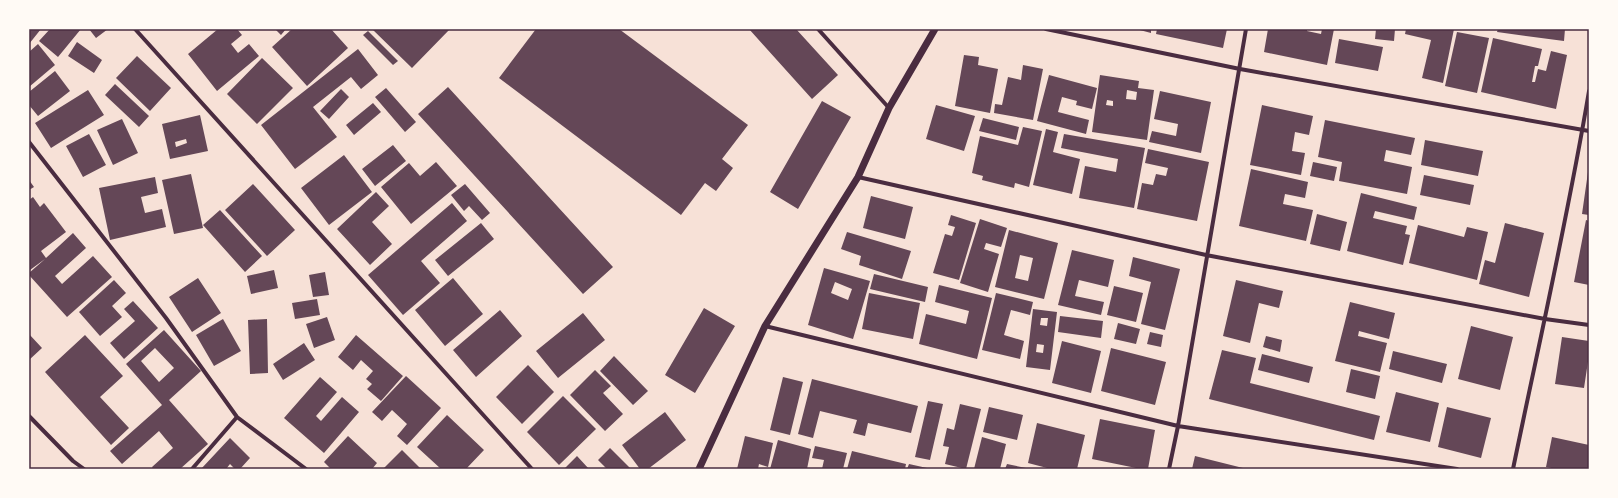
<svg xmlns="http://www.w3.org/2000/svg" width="1618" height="498" font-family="'Times New Roman',serif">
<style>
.building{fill:#644757;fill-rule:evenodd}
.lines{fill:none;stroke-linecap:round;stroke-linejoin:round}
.minor{stroke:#4a2c40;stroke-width:4}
.tertiary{stroke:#4a2c40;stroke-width:7}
.neatline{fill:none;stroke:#4a2c40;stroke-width:1.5}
</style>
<rect width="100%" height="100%" fill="#f7e1d7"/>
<path class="building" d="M29 29H41L29 44Z
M50 29H81L58 57 39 41Z
M89 29H108L96 38Z
M218 29H237L242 35 231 44 238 53 249 44 259 56 217 91 188 54Z
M275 29H286L281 35Z
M292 29H331L348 48 307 86 272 47Z
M372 29H450L412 68Z
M536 29H619L748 125 722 159 733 168 716 191 705 183 681 215 499 78Z
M749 29H796L838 75 812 99Z
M1136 29H1151V33Z
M1157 29H1227L1223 48 1156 34Z
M1268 29H1307V31L1321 34 1322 29H1334L1327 65 1264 52Z
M1376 29H1395L1394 41 1375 39Z
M1406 29H1454L1443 83 1422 78 1431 40 1405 34Z
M1498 29H1565L1564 41 1497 32Z
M368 31 398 61 393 65 363 35Z
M1457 32 1489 38 1477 93 1445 86Z
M1493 38 1542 49 1538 66H1535L1532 82H1535L1538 69 1546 71 1551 51 1567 55 1556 109 1481 92Z
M1339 39 1383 47 1378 71 1335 63Z
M77 42 102 60 94 73 68 56Z
M38 44 55 65 29 87V52Z
M358 49 378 75 361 89 351 77 313 107 337 137 295 169 261 125Z
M964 55 979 57 978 65 998 69 990 113 955 106Z
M137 56 171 88 150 111 116 78Z
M262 58 293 88 257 124 227 94Z
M1023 65 1043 69 1033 120 994 113 995 104 1002 105 1008 77 1021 80Z
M55 71 70 91 38 116 29 105V92Z
M1049 75 1097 88 1092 109 1076 105 1077 101 1062 97 1058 112 1089 120 1086 134 1037 121Z
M1100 75 1139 81 1138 88 1154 90 1147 140 1092 132ZM1127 90 1137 92 1136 100 1126 99ZM1107 100 1113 101V106L1106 105Z
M115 84 149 116 139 127 105 95Z
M448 87 613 267 583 294 418 114Z
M386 88 416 122 405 132 375 97Z
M341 89 349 97 329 119 320 111Z
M88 90 104 115 51 148 35 123Z
M1160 91 1211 102 1201 153 1149 142 1152 131 1176 136 1178 124 1154 119Z
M822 101 851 117 798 209 770 192Z
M373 103 381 112 354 135 346 125Z
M936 105 975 116 964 151 926 139Z
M1262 105 1313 116 1309 135 1295 132 1292 151 1305 153 1301 175 1250 165Z
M200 115 208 151 170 159 162 124ZM186 139 187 143 176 147 175 142Z
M983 118 1019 127 1016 140 979 131Z
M122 119 138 153 113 165 97 130Z
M1325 120 1415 138 1411 155 1386 150 1384 161 1412 167 1407 194 1339 181 1342 162 1318 157Z
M1023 127 1042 131 1029 187 1015 183 1014 188 982 180 983 176 972 173 980 136 1018 145Z
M1046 129 1058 132 1053 152 1080 159 1072 194 1033 185Z
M89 134 106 165 83 177 66 146Z
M1064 134 1145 148 1134 208 1079 198 1085 166 1116 172 1118 159 1061 148Z
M1425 140 1483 151 1478 176 1421 165Z
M393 145 406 161 375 186 362 169Z
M1148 149 1209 162 1197 221 1137 209 1142 183 1153 185 1156 174 1166 176 1168 168 1145 163Z
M344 155 372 192 329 225 301 188Z
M436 162 457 186 411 224 381 187 409 163 420 176Z
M1313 162 1337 167 1334 181 1310 176Z
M1251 169 1308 182 1305 198 1285 194 1283 204 1313 210 1306 241 1239 226Z
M1588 172H1589V215L1582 214Z
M191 174 203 228 174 234 162 180Z
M1424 175 1474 185 1470 205 1420 195Z
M155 177 158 193 141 197 145 213 162 209 166 227 110 240 99 188Z
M29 180 34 187 29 190Z
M253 184 295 230 267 256 225 210Z
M465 184 490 213 482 220 469 206 464 211 451 195Z
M376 192 389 206 372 222 392 244 370 265 337 229Z
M1361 193 1417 207 1414 220 1375 211 1373 218 1407 226 1405 234 1410 235 1403 265 1347 251Z
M871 196 913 207 905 239 863 228Z
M33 197 40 207 44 203 66 232 41 251 46 258 73 233 86 248 55 276 62 284 93 256 112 277 67 317 29 275V273L45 259 30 270 29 269V200Z
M452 203 467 221 421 261 440 283 403 315 368 275Z
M220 210 262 256 245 272 203 225Z
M1317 214 1347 222 1340 251 1310 244Z
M951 215 976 223 959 280 933 273 945 234 952 236 955 227 948 225Z
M980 219 1007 228 1001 247 986 243 984 249 999 254 988 292 960 283Z
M1586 220 1589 221V285L1574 282Z
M481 223 494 239 448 276 435 260Z
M1505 223 1544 233 1529 297 1479 284 1485 260 1495 263Z
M1418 225 1464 237 1467 227 1488 232 1477 280 1409 263Z
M1009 230 1058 243 1044 299 995 287ZM1020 255 1033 258 1028 281 1015 278Z
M847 232 911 251 902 279 859 265 861 256 841 249Z
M1072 250 1114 260 1108 287 1079 280 1075 296 1104 302 1101 315 1058 305Z
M1133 257 1180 269 1165 330 1141 324 1151 282 1129 276Z
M824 268 870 281 853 339 808 325ZM835 282 852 289 848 300 831 293Z
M274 270 278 288 251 294 247 276Z
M325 272 329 295 313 297 309 275Z
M874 274 928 287 925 302 870 289Z
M198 278 221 313 192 332 169 297Z
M453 278 483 314 445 346 415 310Z
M114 280 126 293 112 306 122 317 100 336 79 312Z
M1236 280 1283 291 1279 308 1259 303 1250 343 1223 336Z
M939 285 992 298 977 359 919 344 926 314 966 324 969 311 935 302Z
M1114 286 1143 293 1136 322 1107 315Z
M869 293 920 303 913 339 862 329Z
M996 293 1033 302 1030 315 1011 310 1004 335 1024 341 1020 359 982 350Z
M317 299 320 315 295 319 292 303Z
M133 301 158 328 124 359 110 343 135 321 124 309Z
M1350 302 1395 313 1389 339 1359 331 1358 336 1387 343 1380 372 1335 361Z
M704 308 735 326 695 393 665 375Z
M1033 309 1057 312 1050 370 1026 367ZM1041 318H1048L1047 326 1040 325ZM1037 344 1044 345 1043 353 1036 352Z
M500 310 522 336 476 377 453 350Z
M583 313 605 340 558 378 536 351Z
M1060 316 1103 321 1101 338 1058 332Z
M327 317 335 340 314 348 306 324Z
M223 319 241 351 214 366 196 335Z
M267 319 268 373 250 374 248 320Z
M1118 323 1140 329 1136 344 1114 339Z
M1471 326 1513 337 1500 390 1458 379Z
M164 330 201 371 169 400 208 444 180 469H153L152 467 173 448 159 431 122 464 110 451 162 405 126 364ZM155 348 174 368 159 382 141 361Z
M1150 332 1163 335 1161 347 1147 344Z
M29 334 42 348 29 360Z
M85 335 123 376 100 397 129 428 111 445 45 372Z
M356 335 403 376 381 401 367 389 372 384 366 379 373 371 361 360 353 370 338 357Z
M1266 336 1282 340 1280 352 1263 347Z
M1562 337 1589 341V355L1584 388 1555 384Z
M1062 341 1101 351 1091 393 1052 383Z
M304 343 315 360 283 380 273 364Z
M1111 348 1166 362 1155 405 1101 391Z
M1222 350 1256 358 1250 383 1380 416 1374 440 1209 399Z
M1393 351 1447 364 1442 383 1389 369Z
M1262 354 1313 367 1309 383 1258 370Z
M614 356 648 391 633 405 600 371Z
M528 365 554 392 522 424 496 397Z
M1351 369 1380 376 1375 399 1346 392Z
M595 370 611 386 603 393 623 414 605 431 570 395Z
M406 376 441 408 407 445 397 436 407 424 392 410 382 421 372 412Z
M320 377 337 392 316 416 321 421 342 397 359 412 324 453 284 418Z
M783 377 803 382 790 435 770 430Z
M812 379 918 406 911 433 868 423 865 436 853 433 857 420 820 411 813 438 798 434Z
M1396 392 1439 403 1430 442 1386 432Z
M563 396 596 429 559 465 527 432Z
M928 401 943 404 930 460 915 457Z
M960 404 981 409 966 469 945 464 949 447 943 446 947 428 954 430Z
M989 407 1023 415 1017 440 983 432Z
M1447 407 1491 418 1481 458 1438 447Z
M665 412 686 440 648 469H640L622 445Z
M447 415 484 450 466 469H441L417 447Z
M1100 419 1155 430 1148 469H1141L1092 459Z
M1037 423 1085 435 1077 469H1051L1028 463Z
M348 436 377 463 372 469H331L324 462Z
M745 436 773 443 768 467 759 464 758 469H737Z
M982 437 1006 444 1000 469H974Z
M1552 437 1589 445V469H1557L1546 467Z
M230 438 250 458 240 469H235L230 464 226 469H201Z
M778 440 811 449 807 469H770Z
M815 446 847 453 843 469H822L824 460 812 458Z
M610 448 631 469H607L598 460Z
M402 450 421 469H383Z
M852 451 906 464 905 469H847Z
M577 456 589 469H564Z
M1195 456 1243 468V469H1192Z
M909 464 927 468V469H907Z
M1007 464 1026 468V469H1005Z"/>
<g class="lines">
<path class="minor" d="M135 29 532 469
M818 29 889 108
M1046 29 1240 69 1589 131
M29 142 166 318 237 417 306 469
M858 177 1206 255 1545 319 1589 325
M765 326 1178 426 1457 469
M29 416 73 461 84 469
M192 469 237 417
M1169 469 1178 426 1246 29
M1513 469C1539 343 1568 217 1589 91"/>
<path class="tertiary" d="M699 469 765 326 858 177 889 108 935 29"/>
</g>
<rect width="1618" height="498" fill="none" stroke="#fffaf5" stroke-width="60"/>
<rect x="30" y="30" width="1558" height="438" class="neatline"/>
</svg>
